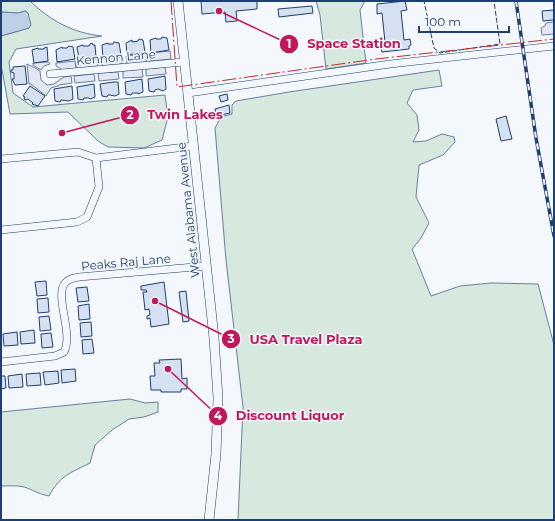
<svg xmlns="http://www.w3.org/2000/svg" width="555" height="521" font-family="Montserrat,sans-serif">
<style>
.green{fill:#d7e8df;stroke:#687fa3}
.parking{fill:#e3e8f0;stroke:#687fa3}
.water{fill:#bed0e5;stroke:#687fa3}
.building{fill:#d5e0f0;stroke:#1d3f73}
.lines{fill:none;stroke-linecap:round;stroke-linejoin:round}
.minor-casing{stroke:#1d3f73;stroke-width:8}
.major-casing{stroke:#1d3f73;stroke-width:10}
.minor{stroke:#f4f7fb;stroke-width:7}
.major{stroke:#f4f7fb;stroke-width:9}
.rail-casing{stroke:#1d3f73;stroke-width:3.5}
.rail{stroke:#f4f7fb;stroke-width:2;stroke-dasharray:6;stroke-linecap:butt}
.fence{stroke:#1d3f73;stroke-width:1;stroke-dasharray:5 2;stroke-linecap:butt}
.power{stroke:#c62828;stroke-width:1;stroke-dasharray:14 3 2 3;stroke-linecap:butt}
.labels{text-anchor:middle;dominant-baseline:central;stroke-width:3;stroke-linejoin:round;paint-order:stroke}
.street-label{font-size:12px;fill:#1d3f73;stroke:#f4f7fb}
.leader{fill:none;stroke:#c2185b;stroke-width:1.5}
.callout-dot{fill:#c2185b;stroke:#f4f7fb;stroke-width:1.5}
.mark-label{font-size:12px;text-anchor:middle;font-weight:bold;fill:#fff}
.callout-label{font-size:13px;text-anchor:middle;font-weight:bold;fill:#c2185b;stroke:#f4f7fb;stroke-width:3;stroke-linejoin:round;paint-order:stroke}
</style>
<rect width="100%" height="100%" fill="#f4f7fb"/>
<path class="green" d="M1 1H30C51 21 73 33 102 36L16 49 9 62 13 93 33 107 165 95 168 117 162 140 144 148 108 147 98 141 68 112 10 114 1 64V36L29 28 26 11 18 13 1 12Z
M316 1H365L360 10 366 63 326 69 320 15Z
M439 70 442 86 413 90 407 103 417 115 419 130 413 142 426 141 442 134 454 137 455 142 443 155 419 165 416 197 429 223 421 238 412 249 431 296 460 286 491 283 538 284 554 345V520H238L243 407 226 260 215 128 221 117 232 114V105L236 101 289 92Z
M130 399 145 403 158 402V412L144 417 129 419 112 430 95 445 90 463C72 472 59 476 49 496 39 494 37 492 27 488 20 485 9 486 1 486V412Z"/>
<path class="parking" d="M554 22V34L542 35 541 28 545 26 546 23Z
M170 51 171 59 151 61 150 53Z
M146 54 147 62 127 64 126 56Z
M121 57 122 64 102 66V59Z
M97 59 98 66 77 69 76 61Z
M75 61 76 69 63 70 56 66V63Z
M48 62 50 64 44 66 41 70 33 65V63Z
M27 64 37 69 40 71 41 80 47 85 54 84 64 77 71 76 72 83 59 85 58 86 54 87 51 88 46 96 31 84H29Z
M165 67 166 74 146 76V69Z
M142 69 143 77 123 78V71Z
M118 72 119 79 99 81 98 73Z
M94 74 95 81 75 83 74 76Z"/>
<path class="water" d="M25 11 28 13 31 25 29 28 1 36V12L18 13Z"/>
<path class="building" d="M201 1H257V9L236 11 237 21 226 22 225 12 202 14Z
M405 1 407 10 401 11 404 40 410 39 411 45 409 46V49L382 52 379 42H385L382 13 377 14V4Z
M312 6 313 13 279 17 278 9Z
M554 10V20L543 21 542 11Z
M162 37 167 38 169 50 151 53 150 40 156 38V39H161Z
M139 39 143 40 145 52 127 55 126 43 132 40V42L138 41Z
M114 42 119 43 121 55 103 58 102 45 108 43V44H113Z
M92 43 93 45H95L96 57 79 59 77 47 83 45V46H89L90 44Z
M69 46 73 47 75 59 57 62 56 50 62 47V48H67Z
M47 47 48 61 34 63 32 50 38 48V49H44V48Z
M25 66 27 84 15 85 12 79H14V73L11 72V70H13V67Z
M165 76 166 89 163 91 158 89 155 90 154 92 149 91 148 79Z
M142 79 143 92 138 94V93H132L131 95 126 94 125 82Z
M114 82H118L119 94 115 96 110 95H108L107 97 102 96 100 84Z
M94 84 95 97 90 99 89 98H84L83 100 78 99 77 87Z
M30 86 45 96 38 106 32 104 33 103 28 99 26 100 24 99 25 97 23 96Z
M72 86 73 99 69 101 61 100 60 102 55 101 54 89Z
M227 94 228 100 221 102 219 96Z
M229 105 230 113 216 116 215 109Z
M506 116 512 139 501 141 496 119Z
M46 281 47 295 37 296 35 282Z
M164 282 169 324 151 327 150 318 147 319V316L150 315 149 309 145 310 143 292H147L146 290H141V286Z
M87 287 89 301 78 302 76 288Z
M186 291 189 321 183 322 179 292Z
M48 298 49 312 38 313 37 299Z
M89 304 90 319 79 320 78 306Z
M49 316 51 330 40 331 39 317Z
M91 322 92 336 81 337 80 323Z
M34 330 35 343 21 344 20 332Z
M17 332 18 345 4 346 3 334Z
M51 333 53 347 42 348 41 334Z
M92 339 94 353 83 354 82 340Z
M181 359 182 379 187 378V389H181V392H161V390H151L150 376H155L154 363H160L159 360Z
M75 369 76 381 62 383 61 370Z
M58 371 59 383 45 385 43 372Z
M40 373 41 385 27 386 26 374Z
M22 374 23 387 9 388 8 376Z
M1 376H5L6 388 1 389Z"/>
<g class="lines">
<defs>
<path id="minor" d="M50 74 184 62
M188 93 390 64 554 46
M1 159 78 152 96 158 193 146
M1 230 77 222 87 217 99 187 96 158
M1 362 55 356 64 352C74 334 54 296 65 283 69 278 74 278 79 277L206 266"/>
<path id="major" d="M178 1 214 338 218 398 216 454 209 520"/>
</defs>
<use href="#minor" class="minor-casing"/>
<use href="#major" class="major-casing"/>
<use href="#minor" class="minor"/>
<use href="#major" class="major"/>
<defs>
<path id="rail" d="M516 1 536 138 554 236"/>
</defs>
<use href="#rail" class="rail-casing"/>
<use href="#rail" class="rail"/>
<path class="fence" d="M426 1H424L434 48 440 53 500 44 494 1"/>
<path class="power" d="M171 1 177 87 376 59 554 39"/>
</g>
<g class="labels">
<g class="street-label">
<text transform="translate(116 57) rotate(-5)">Kennon Lane</text>
<text transform="translate(188 210) rotate(-96)">West Alabama Avenue</text>
<text transform="translate(126 262) rotate(-5)">Peaks Raj Lane</text>
</g>
</g>
<path class="leader" d="M219 11L289 44M62 133L130 115M155 301L231 339M168 369L218 416"/>
<g class="callout-dot">
<circle cx="219" cy="11" r="4"/>
<circle cx="62" cy="133" r="4"/>
<circle cx="155" cy="301" r="4"/>
<circle cx="168" cy="369" r="4"/>
<circle cx="289" cy="44" r="10"/>
<circle cx="130" cy="115" r="10"/>
<circle cx="231" cy="339" r="10"/>
<circle cx="218" cy="416" r="10"/>
</g>
<g class="mark-label">
<text x="289" y="48">1</text>
<text x="130" y="119">2</text>
<text x="231" y="343">3</text>
<text x="218" y="420">4</text>
</g>
<g class="callout-label">
<text x="354" y="48">Space Station</text>
<text x="185" y="119">Twin Lakes</text>
<text x="306" y="344">USA Travel Plaza</text>
<text x="290" y="420">Discount Liquor</text>
</g>
<rect width="555" height="521" fill="none" stroke="#1d3f73" stroke-width="4"/>
<path d="M419 26v6h90v-6" fill="none" stroke="#1d3f73" stroke-width="2"/>
<text x="425" y="26" font-size="12" fill="#1d3f73" stroke="#f4f7fb" stroke-width="3" paint-order="stroke">100 m</text>
</svg>
